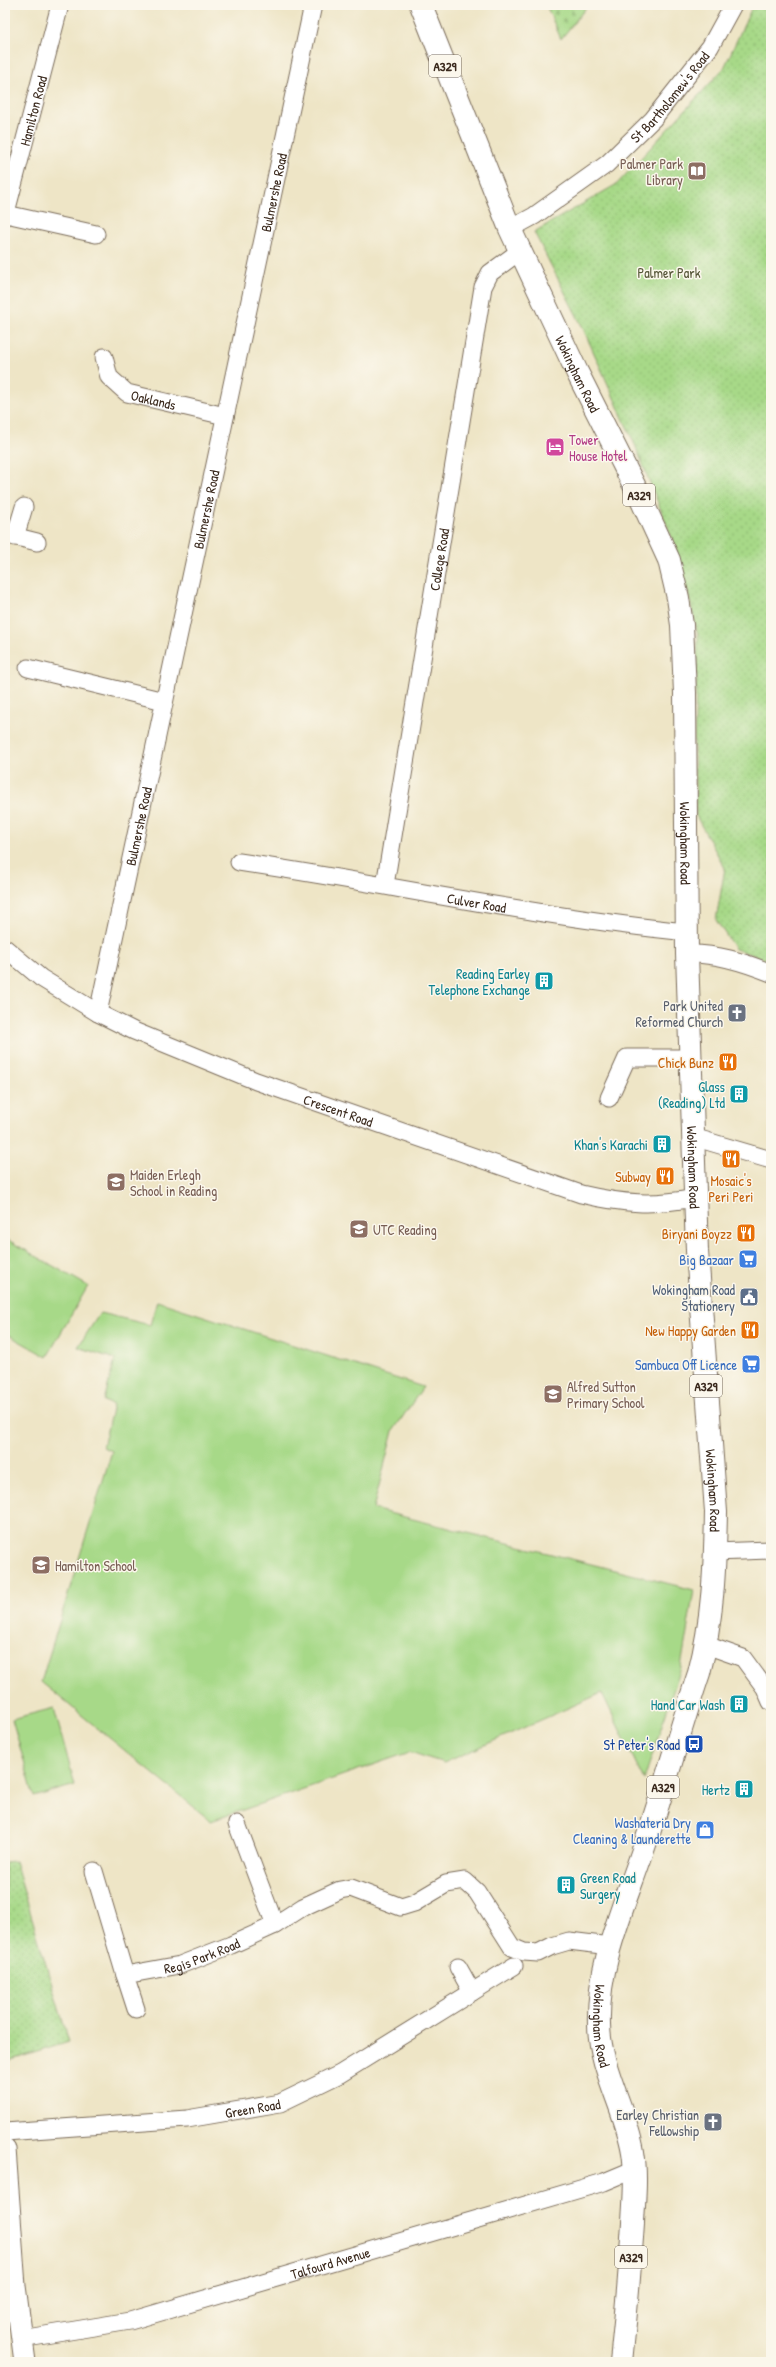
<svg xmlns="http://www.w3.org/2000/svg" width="776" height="2367" font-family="'Patrick Hand',sans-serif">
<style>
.grass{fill:#a7d988;stroke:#718253}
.cemetery{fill:url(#cemetery-stones);stroke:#718253}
.park{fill:url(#park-dots);stroke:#718253}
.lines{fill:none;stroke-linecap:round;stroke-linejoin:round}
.minor-casing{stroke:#7a6b59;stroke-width:19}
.tertiary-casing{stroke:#7a6b59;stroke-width:23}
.primary-casing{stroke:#7a6b59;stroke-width:24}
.minor{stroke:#fff;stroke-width:17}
.tertiary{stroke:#fff;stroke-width:21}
.primary{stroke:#fff;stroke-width:22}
.labels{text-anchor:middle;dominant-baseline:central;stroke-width:3;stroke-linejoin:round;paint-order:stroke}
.shield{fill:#fbf7ec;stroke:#75685c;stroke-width:1}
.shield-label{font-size:13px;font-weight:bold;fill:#3b2a1e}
.street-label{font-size:14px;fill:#3b2a1e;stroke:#fbf7ec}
.education-label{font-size:14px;fill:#785e54;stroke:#fbf7ec;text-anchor:start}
.park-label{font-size:14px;fill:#565638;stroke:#fbf7ec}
.hotel-label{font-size:14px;fill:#b23c85;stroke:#fbf7ec;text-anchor:start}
.culture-label{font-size:14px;fill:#0d838f;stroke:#fbf7ec;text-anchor:end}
.worship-label{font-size:14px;fill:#5b616d;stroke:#fbf7ec;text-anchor:end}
.food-label{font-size:14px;fill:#c56008;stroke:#fbf7ec;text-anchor:end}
.shop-label{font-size:14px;fill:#366cbe;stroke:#fbf7ec;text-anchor:end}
.service-label{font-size:14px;fill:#4e5e75;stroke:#fbf7ec;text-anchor:end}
.transit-label{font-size:14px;fill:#164399;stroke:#fbf7ec;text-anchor:end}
</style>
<defs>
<pattern id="cemetery-stones" width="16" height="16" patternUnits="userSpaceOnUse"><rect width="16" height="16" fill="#a7d988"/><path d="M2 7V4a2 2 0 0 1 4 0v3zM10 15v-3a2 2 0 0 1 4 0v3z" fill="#91ba75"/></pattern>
<pattern id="park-dots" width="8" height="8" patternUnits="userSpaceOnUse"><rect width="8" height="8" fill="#a7d988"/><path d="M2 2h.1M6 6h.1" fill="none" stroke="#91ba75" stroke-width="1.8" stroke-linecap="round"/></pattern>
</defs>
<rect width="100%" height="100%" fill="#fbf7ec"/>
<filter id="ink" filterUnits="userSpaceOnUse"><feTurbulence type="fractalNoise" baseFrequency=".025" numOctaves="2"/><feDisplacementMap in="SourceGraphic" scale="8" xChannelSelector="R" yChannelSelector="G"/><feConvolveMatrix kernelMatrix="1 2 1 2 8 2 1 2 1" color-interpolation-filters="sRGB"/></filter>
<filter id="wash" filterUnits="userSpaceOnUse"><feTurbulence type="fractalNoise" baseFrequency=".012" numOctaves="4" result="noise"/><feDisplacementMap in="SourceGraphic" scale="16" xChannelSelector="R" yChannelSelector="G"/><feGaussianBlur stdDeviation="0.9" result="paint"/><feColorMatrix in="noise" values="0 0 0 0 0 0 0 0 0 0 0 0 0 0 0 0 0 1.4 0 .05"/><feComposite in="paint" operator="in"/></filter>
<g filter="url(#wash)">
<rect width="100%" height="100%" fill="#eee5c6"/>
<path class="grass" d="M8 1240 88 1286 47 1357 5 1333V1246Z
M157 1301 423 1387 393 1431 373 1509 694 1590 681 1667 644 1780 602 1693 444 1763 410 1752 211 1821 41 1682 112 1451 103 1447 113 1405 104 1401 115 1359 78 1347 100 1313 150 1325Z
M54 1708 75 1785 34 1797 12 1719Z"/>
<path class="cemetery" d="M546 5H588L561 39Z"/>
<path class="park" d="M753 5H771V961L735 949 716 920 725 868 696 816 694 745 698 636 689 597 674 543 635 445 581 324 534 232 617 184 724 68Z
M15 1861 69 2042 5 2062V1862Z"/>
</g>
<g filter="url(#ink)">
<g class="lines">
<defs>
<g id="minor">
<path d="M6 214 96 234"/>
<path id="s1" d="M5 216 60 5"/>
<path id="s2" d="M510 229 534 216 607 164 653 119 710 47 733 5"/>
<path id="s3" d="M104 357 109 377 127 393 225 416"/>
<path d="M5 534 37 542"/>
<path d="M15 537 24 507"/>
<path d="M28 668 164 701"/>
<path id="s4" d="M239 862C388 884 537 917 687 932"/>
<path id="s5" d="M385 885 483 287 490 273 520 251"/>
<path id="s6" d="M5 948 41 978 98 1013 134 1031 256 1081 581 1194C624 1204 652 1206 695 1198"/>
<path d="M687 954C716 953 744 962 771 973"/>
<path id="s7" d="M98 1013 313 5"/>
<path d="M609 1098 627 1058H690"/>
<path d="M693 1137 771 1160"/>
<path d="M715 1552 771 1550"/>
<path d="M706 1645 743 1658 765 1688 771 1702"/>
<path d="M237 1824 275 1925"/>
<path d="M94 1871 125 1975"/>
<path d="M458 1967 472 1992"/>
<path id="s8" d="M136 2009 125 1975 180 1965 231 1945 275 1925 303 1907 340 1890 351 1888 401 1907 414 1903 446 1884 465 1881 477 1892 512 1947 524 1952 538 1953 552 1946 569 1941 610 1946"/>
<path id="s9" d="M5 2132 187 2119 280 2103 340 2074 514 1966"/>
<path id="s10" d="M21 2339 130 2321 604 2182 635 2169"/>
</g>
<path id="tertiary" d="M5 2149 15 2286 25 2362"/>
<g id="primary">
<path id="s11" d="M421 5 510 229 577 372 640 497 669 560 678 598 682 625 685 693 687 954 697 1251 716 1512C715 1566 713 1620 699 1673 679 1732 663 1794 642 1853 623 1909 597 1965 599 2025 600 2070 626 2109 633 2152 637 2176 634 2200 633 2223 630 2270 626 2316 621 2362"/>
</g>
</defs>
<use href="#minor" class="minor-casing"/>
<use href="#tertiary" class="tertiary-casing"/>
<use href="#primary" class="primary-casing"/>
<use href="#minor" class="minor"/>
<use href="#tertiary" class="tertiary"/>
<use href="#primary" class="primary"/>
</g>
</g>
<defs>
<symbol id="library-square" viewBox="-11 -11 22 22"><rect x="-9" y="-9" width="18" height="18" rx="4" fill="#8d6e63" stroke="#fbf7ec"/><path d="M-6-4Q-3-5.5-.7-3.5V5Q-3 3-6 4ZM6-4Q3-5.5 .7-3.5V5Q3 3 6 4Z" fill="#fff"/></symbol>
<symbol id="hotel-square" viewBox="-11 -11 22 22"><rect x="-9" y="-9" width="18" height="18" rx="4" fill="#d1479c" stroke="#fbf7ec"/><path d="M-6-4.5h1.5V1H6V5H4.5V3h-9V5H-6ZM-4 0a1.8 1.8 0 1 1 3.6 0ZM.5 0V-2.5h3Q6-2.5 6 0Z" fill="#fff"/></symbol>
<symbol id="building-square" viewBox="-11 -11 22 22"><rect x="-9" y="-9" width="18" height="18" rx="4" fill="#0f9aa8" stroke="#fbf7ec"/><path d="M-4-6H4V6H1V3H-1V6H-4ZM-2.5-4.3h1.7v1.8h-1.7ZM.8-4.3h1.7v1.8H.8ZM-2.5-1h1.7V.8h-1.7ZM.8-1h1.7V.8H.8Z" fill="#fff"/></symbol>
<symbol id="church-square" viewBox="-11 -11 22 22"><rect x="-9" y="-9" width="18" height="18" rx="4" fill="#6b7280" stroke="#fbf7ec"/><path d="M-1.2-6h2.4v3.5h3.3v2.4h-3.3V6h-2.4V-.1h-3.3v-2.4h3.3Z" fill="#fff"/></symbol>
<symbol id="restaurant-square" viewBox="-11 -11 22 22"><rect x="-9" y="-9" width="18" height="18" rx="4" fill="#e8710a" stroke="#fbf7ec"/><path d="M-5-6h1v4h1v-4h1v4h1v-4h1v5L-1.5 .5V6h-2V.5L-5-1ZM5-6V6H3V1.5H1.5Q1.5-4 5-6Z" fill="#fff"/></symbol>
<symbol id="school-square" viewBox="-11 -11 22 22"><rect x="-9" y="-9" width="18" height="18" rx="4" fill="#8d6e63" stroke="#fbf7ec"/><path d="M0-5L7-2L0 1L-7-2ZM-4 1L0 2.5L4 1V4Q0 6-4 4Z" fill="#fff"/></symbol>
<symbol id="supermarket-square" viewBox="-11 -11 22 22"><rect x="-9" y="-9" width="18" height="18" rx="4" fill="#3f7fe0" stroke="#fbf7ec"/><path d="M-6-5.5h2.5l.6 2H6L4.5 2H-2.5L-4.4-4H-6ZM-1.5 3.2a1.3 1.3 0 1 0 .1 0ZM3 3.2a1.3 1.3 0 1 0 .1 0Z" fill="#fff"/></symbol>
<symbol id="civic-square" viewBox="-11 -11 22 22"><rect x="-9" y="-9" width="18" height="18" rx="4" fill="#5c6f8a" stroke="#fbf7ec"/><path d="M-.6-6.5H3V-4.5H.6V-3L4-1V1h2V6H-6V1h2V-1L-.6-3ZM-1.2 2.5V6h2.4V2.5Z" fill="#fff"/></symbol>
<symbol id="bus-square" viewBox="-11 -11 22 22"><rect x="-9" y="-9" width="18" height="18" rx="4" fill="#1a4fb4" stroke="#fbf7ec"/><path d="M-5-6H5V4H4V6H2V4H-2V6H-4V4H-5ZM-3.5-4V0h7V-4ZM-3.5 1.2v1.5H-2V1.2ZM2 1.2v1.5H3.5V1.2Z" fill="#fff"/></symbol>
<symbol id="shop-square" viewBox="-11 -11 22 22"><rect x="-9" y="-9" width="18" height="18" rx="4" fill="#3f7fe0" stroke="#fbf7ec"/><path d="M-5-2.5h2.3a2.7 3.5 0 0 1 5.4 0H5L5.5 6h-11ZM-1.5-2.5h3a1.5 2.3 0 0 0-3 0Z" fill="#fff"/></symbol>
</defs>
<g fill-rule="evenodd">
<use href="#library-square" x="686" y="160" width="22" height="22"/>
<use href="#hotel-square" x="544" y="436" width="22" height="22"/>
<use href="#building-square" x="533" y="970" width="22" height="22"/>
<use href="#church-square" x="726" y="1002" width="22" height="22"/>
<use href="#restaurant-square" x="717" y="1051" width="22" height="22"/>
<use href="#building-square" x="728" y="1083" width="22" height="22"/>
<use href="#building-square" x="651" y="1133" width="22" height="22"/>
<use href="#restaurant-square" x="720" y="1148" width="22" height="22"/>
<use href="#restaurant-square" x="654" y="1165" width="22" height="22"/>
<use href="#school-square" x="105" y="1171" width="22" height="22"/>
<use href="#school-square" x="348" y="1218" width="22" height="22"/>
<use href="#restaurant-square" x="735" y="1222" width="22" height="22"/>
<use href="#supermarket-square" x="737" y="1248" width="22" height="22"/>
<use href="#civic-square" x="738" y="1286" width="22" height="22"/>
<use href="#restaurant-square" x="739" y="1319" width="22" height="22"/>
<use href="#supermarket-square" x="740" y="1353" width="22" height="22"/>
<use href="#school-square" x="542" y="1383" width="22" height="22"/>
<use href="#school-square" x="30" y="1554" width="22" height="22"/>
<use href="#building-square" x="728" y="1693" width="22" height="22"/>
<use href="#bus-square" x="683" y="1733" width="22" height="22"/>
<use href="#building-square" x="733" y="1778" width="22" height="22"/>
<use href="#shop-square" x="694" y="1819" width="22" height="22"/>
<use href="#building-square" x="555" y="1874" width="22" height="22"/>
<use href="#church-square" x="702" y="2111" width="22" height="22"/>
</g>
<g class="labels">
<g class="shield">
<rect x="429" y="55" width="32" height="22" rx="3"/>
<rect x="623" y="484" width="32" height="22" rx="3"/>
<rect x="690" y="1375" width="32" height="22" rx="3"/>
<rect x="647" y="1776" width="32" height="22" rx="3"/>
<rect x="615" y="2246" width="32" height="22" rx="3"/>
</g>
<g class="shield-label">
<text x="445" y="66">A329</text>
<text x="639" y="495">A329</text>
<text x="706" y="1386">A329</text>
<text x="663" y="1787">A329</text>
<text x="631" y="2257">A329</text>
</g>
<g class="street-label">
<text stroke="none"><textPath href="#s2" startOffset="209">St Bartholomew's Road</textPath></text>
<text stroke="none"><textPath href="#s1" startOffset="109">Hamilton Road</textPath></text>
<text stroke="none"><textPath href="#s7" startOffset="839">Bulmershe Road</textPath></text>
<text stroke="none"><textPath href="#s11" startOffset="401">Wokingham Road</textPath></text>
<text stroke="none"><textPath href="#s3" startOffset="72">Oaklands</textPath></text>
<text stroke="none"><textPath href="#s7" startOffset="515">Bulmershe Road</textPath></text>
<text stroke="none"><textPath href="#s5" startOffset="330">College Road</textPath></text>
<text stroke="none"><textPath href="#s7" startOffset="191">Bulmershe Road</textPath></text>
<text stroke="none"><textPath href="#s11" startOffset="893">Wokingham Road</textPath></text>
<text stroke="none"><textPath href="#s4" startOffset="241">Culver Road</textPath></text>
<text stroke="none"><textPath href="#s6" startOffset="373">Crescent Road</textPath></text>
<text stroke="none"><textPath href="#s11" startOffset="1217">Wokingham Road</textPath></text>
<text stroke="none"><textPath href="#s11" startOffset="1541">Wokingham Road</textPath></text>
<text stroke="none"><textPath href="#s8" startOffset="115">Regis Park Road</textPath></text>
<text stroke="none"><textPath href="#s11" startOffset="2093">Wokingham Road</textPath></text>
<text stroke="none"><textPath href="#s9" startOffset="249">Green Road</textPath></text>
<text stroke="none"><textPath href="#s10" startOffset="319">Talfourd Avenue</textPath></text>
</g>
<g class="education-label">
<text x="683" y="163" text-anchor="end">Palmer Park<tspan x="683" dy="16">Library</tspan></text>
<text x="130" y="1174">Maiden Erlegh<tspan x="130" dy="16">School in Reading</tspan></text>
<text x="373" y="1229">UTC Reading</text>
<text x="567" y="1386">Alfred Sutton<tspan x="567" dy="16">Primary School</tspan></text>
<text x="55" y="1565">Hamilton School</text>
</g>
<g class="park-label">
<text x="669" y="272">Palmer Park</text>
</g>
<g class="hotel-label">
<text x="569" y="439">Tower<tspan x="569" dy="16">House Hotel</tspan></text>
</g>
<g class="culture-label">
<text x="530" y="973">Reading Earley<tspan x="530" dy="16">Telephone Exchange</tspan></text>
<text x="725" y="1086">Glass<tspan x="725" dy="16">(Reading) Ltd</tspan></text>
<text x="648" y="1144">Khan's Karachi</text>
<text x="725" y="1704">Hand Car Wash</text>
<text x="730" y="1789">Hertz</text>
<text x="580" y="1877" text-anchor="start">Green Road<tspan x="580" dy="16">Surgery</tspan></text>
</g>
<g class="worship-label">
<text x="723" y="1005">Park United<tspan x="723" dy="16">Reformed Church</tspan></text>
<text x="699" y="2114">Earley Christian<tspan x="699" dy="16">Fellowship</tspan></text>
</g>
<g class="food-label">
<text x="714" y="1062">Chick Bunz</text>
<text x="651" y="1176">Subway</text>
<text x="731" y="1180" text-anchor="middle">Mosaic's<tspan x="731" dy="16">Peri Peri</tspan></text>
<text x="732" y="1233">Biryani Boyzz</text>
<text x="736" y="1330">New Happy Garden</text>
</g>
<g class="shop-label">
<text x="734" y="1259">Big Bazaar</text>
<text x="737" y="1364">Sambuca Off Licence</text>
<text x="691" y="1822">Washateria Dry<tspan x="691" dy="16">Cleaning &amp; Launderette</tspan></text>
</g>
<g class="service-label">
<text x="735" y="1289">Wokingham Road<tspan x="735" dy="16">Stationery</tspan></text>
</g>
<g class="transit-label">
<text x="680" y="1744">St Peter's Road</text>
</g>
</g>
<rect width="776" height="2367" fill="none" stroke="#fbf7ec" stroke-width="20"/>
</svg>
